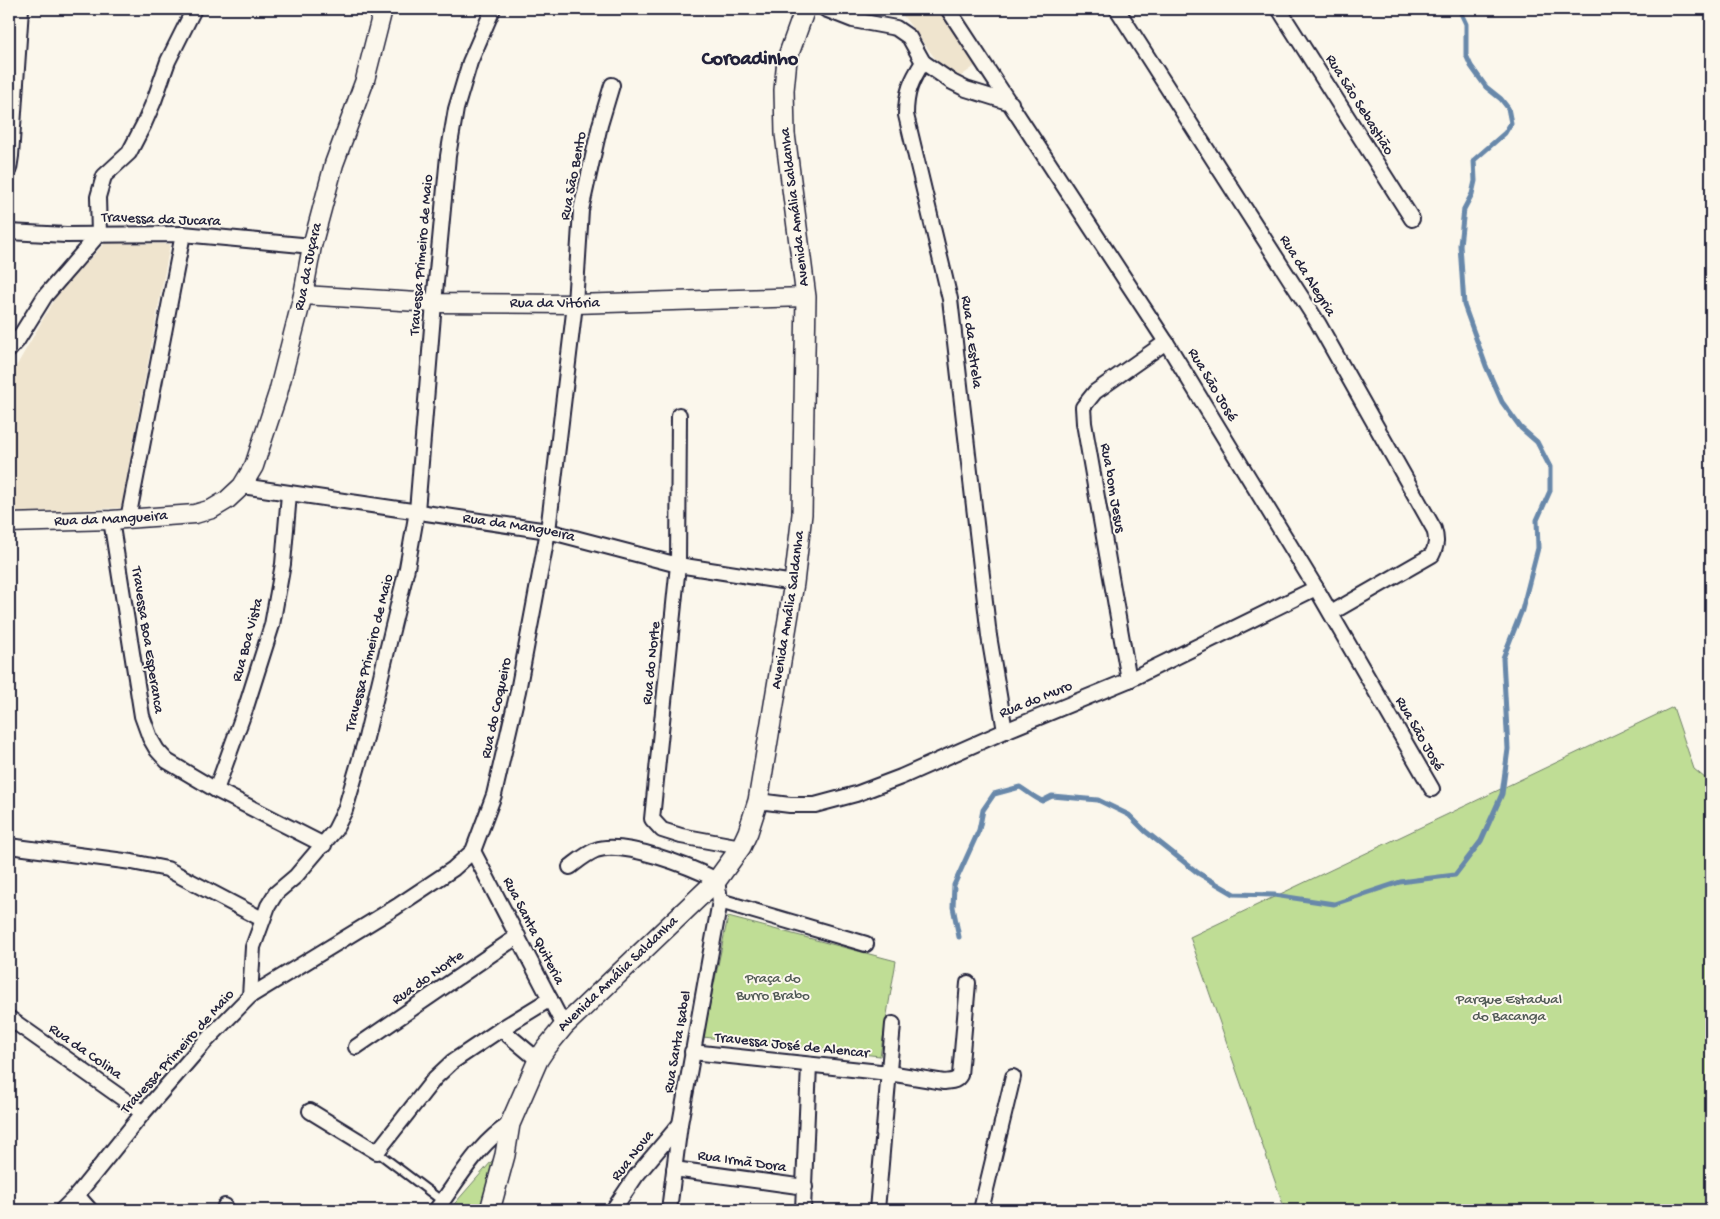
<svg xmlns="http://www.w3.org/2000/svg" width="1720" height="1219" font-family="'Gochi Hand',sans-serif">
<style>
.built{fill:#efe4ce}
.green{fill:#bfdd95;stroke:#708068}
.lines{fill:none;stroke-linecap:round;stroke-linejoin:round}
.stream{stroke:#6888aa;stroke-width:5}
.service-casing{stroke:#22223b;stroke-width:11}
.minor-casing{stroke:#22223b;stroke-width:18}
.tertiary-casing{stroke:#22223b;stroke-width:21}
.secondary-casing{stroke:#22223b;stroke-width:22}
.service{stroke:#fbf7ec;stroke-width:7}
.minor{stroke:#fbf7ec;stroke-width:14}
.tertiary{stroke:#fbf7ec;stroke-width:18}
.secondary{stroke:#fbf7ec;stroke-width:19}
.labels{text-anchor:middle;dominant-baseline:central;stroke-width:4;stroke-linejoin:round;paint-order:stroke}
.street-label{font-size:15px;fill:#22223b;stroke:#fbf7ec}
.park-label{font-size:15px;fill:#515a56;stroke:#fbf7ec}
.district-label{font-size:20px;font-weight:bold;fill:#22223b;stroke:#fbf7ec}
</style>
<rect width="100%" height="100%" fill="#fbf7ec"/>
<filter id="ink" filterUnits="userSpaceOnUse"><feTurbulence type="fractalNoise" baseFrequency=".02" numOctaves="2"/><feDisplacementMap in="SourceGraphic" scale="10" xChannelSelector="R" yChannelSelector="G"/><feConvolveMatrix kernelMatrix="1 2 1 2 8 2 1 2 1" color-interpolation-filters="sRGB"/></filter>
<g filter="url(#ink)">
<path class="built" d="M898 9H938L978 64 961 76 943 69Z
M105 243 170 244 121 508 9 513V379L59 291Z"/>
<path class="green" d="M1673 707 1694 769 1711 783V1210H1285L1190 937Z
M728 917 896 961 880 1056 703 1037Z
M498 1154 481 1210H449Z"/>
<g class="lines">
<path class="stream" d="M959 937 953 907 954 885 979 830 983 810 994 794 1020 787C1028 792 1033 797 1042 801L1052 796 1098 800 1129 815 1145 831 1198 873 1234 894 1274 895 1334 904 1400 882 1455 875 1481 841 1502 794 1508 749 1503 658 1522 610 1538 548 1537 520 1550 491V467L1537 442 1521 428 1502 402 1486 366 1464 305 1460 245 1464 209 1472 194 1475 181 1474 160 1505 133 1511 123 1508 108 1501 99 1486 87 1471 66 1466 55V24L1459 9"/>
<defs>
<path id="service" d="M377 1152 442 1201"/>
<g id="minor">
<path d="M825 9 853 20 896 28 909 37 923 62 952 82 966 89 1011 103"/>
<path d="M948 9 1166 342 1316 588 1432 789"/>
<path d="M1117 9 1318 323 1434 529C1437 539 1437 545 1432 555L1331 613"/>
<path d="M1279 9 1412 219"/>
<path d="M923 62C911 81 906 92 906 115L950 299 989 636 1005 731"/>
<path d="M9 169 11 156 21 9"/>
<path d="M9 232 66 235 183 234 312 246"/>
<path d="M9 350 17 341 45 296 99 234 98 197 104 176 129 153 144 124 154 101 168 61 194 9"/>
<path d="M679 415 678 565 652 819 662 830 681 836 741 847"/>
<path id="s1" d="M242 486 548 531 678 565 794 583"/>
<path d="M128 519 183 234"/>
<path d="M111 520 142 716 150 738 157 750 167 761 216 790 324 845"/>
<path d="M1129 680 1084 423 1083 407 1095 392 1166 342"/>
<path d="M216 790 246 707 272 625 283 564 289 494"/>
<path d="M758 801 790 805H815L856 794 901 777 1005 731 1129 680 1316 588"/>
<path d="M9 846 132 862 167 869 262 919"/>
<path d="M473 851 564 1026"/>
<path d="M570 867C578 861 586 854 596 850 624 840 691 867 717 880L720 901 680 1124 669 1210"/>
<path d="M720 901 866 944"/>
<path d="M250 996 253 947 268 906 276 893 296 876 335 830 345 810 365 742 407 568 417 511 434 303 448 156 456 109 470 62 493 9"/>
<path d="M9 1018 143 1113"/>
<path d="M501 1029 538 1060"/>
<path d="M356 1047 518 936"/>
<path d="M692 1052 889 1073 944 1082C951 1081 956 1082 960 1075L968 983"/>
<path d="M310 1111 377 1152 435 1078 452 1062 501 1029 550 999"/>
<path d="M674 1169 805 1187"/>
<path d="M77 1195 90 1210"/>
<path d="M62 1210 77 1195 143 1113 204 1043 250 996 396 907 453 869 473 851 494 795 518 691 548 531 575 304 581 210 600 125 612 85"/>
<path d="M224 1210 225 1206"/>
<path d="M436 1210C458 1181 478 1143 510 1124"/>
<path d="M613 1210 636 1176 680 1124"/>
<path d="M803 1210 809 1065"/>
<path d="M877 1210 893 1024"/>
<path d="M981 1210 1013 1077"/>
</g>
<g id="tertiary">
<path id="s2" d="M303 295 434 303 575 304 806 297"/>
<path id="s3" d="M9 523 111 520 195 514 212 509 227 500 242 486 254 466 278 393 303 295 312 246 334 164 365 80 383 9"/>
</g>
<g id="secondary">
<path id="s4" d="M490 1210 505 1155 510 1124 538 1060 546 1048 564 1026 717 880 741 847 748 832 758 801 794 583 802 514 806 297 785 134 784 90 787 59 805 9"/>
</g>
</defs>
<use href="#service" class="service-casing"/>
<use href="#minor" class="minor-casing"/>
<use href="#tertiary" class="tertiary-casing"/>
<use href="#secondary" class="secondary-casing"/>
<use href="#service" class="service"/>
<use href="#minor" class="minor"/>
<use href="#tertiary" class="tertiary"/>
<use href="#secondary" class="secondary"/>
</g>
</g>
<g class="labels">
<g class="street-label">
<text transform="translate(1359 105) rotate(58)">Rua São Sebastião</text>
<text transform="translate(574 176) rotate(-79)">Rua São Bento</text>
<text transform="translate(795 207) rotate(-97)">Avenida Amália Saldanha</text>
<text transform="translate(161 220) rotate(2)">Travessa da Jucara</text>
<text transform="translate(422 255) rotate(-85)">Travessa Primeiro de Maio</text>
<text stroke="none"><textPath href="#s3" startOffset="472">Rua da Juçara</textPath></text>
<text transform="translate(1307 276) rotate(58)">Rua da Alegria</text>
<text stroke="none"><textPath href="#s2" startOffset="252">Rua da Vitória</textPath></text>
<text transform="translate(971 342) rotate(83)">Rua da Estrela</text>
<text transform="translate(1212 385) rotate(59)">Rua São José</text>
<text transform="translate(1112 488) rotate(80)">Rua bom Jesus</text>
<text stroke="none"><textPath href="#s3" startOffset="102">Rua da Mangueira</textPath></text>
<text stroke="none"><textPath href="#s1" startOffset="280">Rua da Mangueira</textPath></text>
<text stroke="none"><textPath href="#s4" startOffset="696">Avenida Amália Saldanha</textPath></text>
<text transform="translate(147 640) rotate(81)">Travessa Boa Esperanca</text>
<text transform="translate(248 640) rotate(-75)">Rua Boa Vista</text>
<text transform="translate(370 653) rotate(-76)">Travessa Primeiro de Maio</text>
<text transform="translate(652 663) rotate(-84)">Rua do Norte</text>
<text transform="translate(1036 700) rotate(-22)">Rua do Muro</text>
<text transform="translate(497 708) rotate(-78)">Rua do Coqueiro</text>
<text transform="translate(1419 734) rotate(60)">Rua São José</text>
<text transform="translate(533 931) rotate(63)">Rua Santa Quiteria</text>
<text stroke="none"><textPath href="#s4" startOffset="276">Avenida Amália Saldanha</textPath></text>
<text transform="translate(428 978) rotate(-35)">Rua do Norte</text>
<text transform="translate(678 1042) rotate(-80)">Rua Santa Isabel</text>
<text transform="translate(792 1046) rotate(6)">Travessa José de Alencar</text>
<text transform="translate(85 1052) rotate(35)">Rua da Colina</text>
<text transform="translate(178 1052) rotate(-48)">Travessa Primeiro de Maio</text>
<text transform="translate(633 1156) rotate(-52)">Rua Nova</text>
<text transform="translate(742 1162) rotate(8)">Rua Irmã Dora</text>
</g>
<g class="park-label">
<text x="773" y="979">Praça do<tspan x="773" dy="17">Burro Brabo</tspan></text>
<text x="1509" y="1000">Parque Estadual<tspan x="1509" dy="17">do Bacanga</tspan></text>
</g>
<g class="district-label">
<text x="750" y="60">Coroadinho</text>
</g>
</g>
<rect width="1720" height="1219" fill="none" stroke="#fbf7ec" stroke-width="30"/>
<rect x="15" y="15" width="1690" height="1189" fill="none" stroke="#22223b" stroke-width="2" filter="url(#ink)"/>
</svg>
